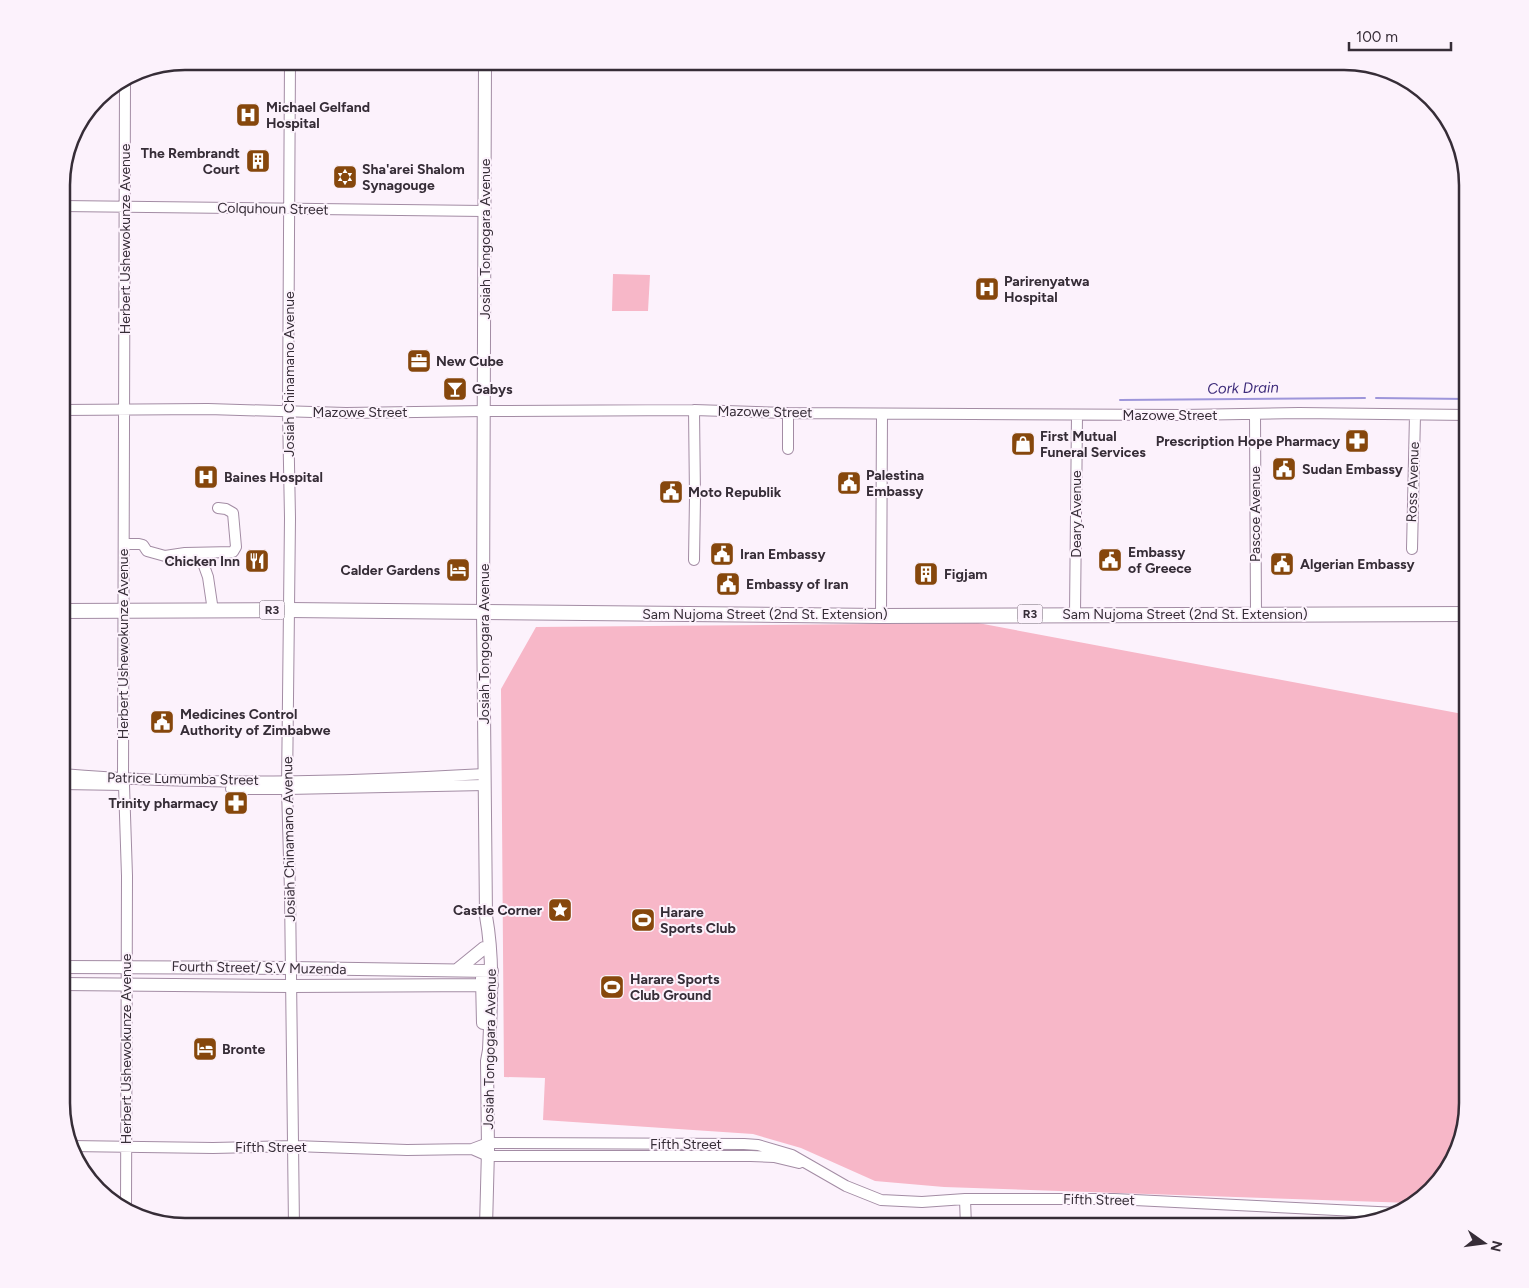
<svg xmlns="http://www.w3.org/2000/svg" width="1529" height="1288" font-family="Figtree,sans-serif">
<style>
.green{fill:#f7b7c8}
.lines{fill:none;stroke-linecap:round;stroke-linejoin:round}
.stream{stroke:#9e96da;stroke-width:2}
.minor-casing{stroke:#a38ca4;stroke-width:12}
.major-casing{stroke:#a38ca4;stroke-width:14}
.highway-casing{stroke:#a38ca4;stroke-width:16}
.minor{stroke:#fff;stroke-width:10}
.major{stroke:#fff;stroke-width:12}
.highway{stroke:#fff;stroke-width:14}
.labels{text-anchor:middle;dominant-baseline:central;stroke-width:4;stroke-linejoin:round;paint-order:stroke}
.shield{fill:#fcf2fc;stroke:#716872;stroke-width:1}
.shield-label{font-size:12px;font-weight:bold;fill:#362d37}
.poi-label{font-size:14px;font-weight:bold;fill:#362d37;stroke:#fcf2fc;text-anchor:start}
.street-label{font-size:14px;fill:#362d37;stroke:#fcf2fc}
.water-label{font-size:15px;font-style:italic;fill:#3e2c7b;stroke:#fcf2fc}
.rim{fill:none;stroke:#362d37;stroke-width:2.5}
</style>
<rect width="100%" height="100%" fill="#fcf2fc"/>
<path class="green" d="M613 274 650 275 648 311H612Z
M978 623 1468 715V1103L1458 1150 1437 1185 1412 1203 944 1187 875 1181 801 1148 753 1134 543 1120 545 1078 504 1077 501 689 536 627Z"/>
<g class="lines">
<path class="stream" d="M1376 398 1468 399
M1120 400 1365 398"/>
<defs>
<path id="minor" d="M290 61 288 411 290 518 287 789 290 892 294 1227
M125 78 123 779 124 785 127 876 126 1210
M62 206 484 211
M62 410 208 409 346 413 485 411 694 410 788 413 1183 415 1299 413 1468 415
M694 410 695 497 694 560
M788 413V449
M1255 414 1256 614
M124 544H139L143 545 147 551 165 556 185 553 233 552 236 547 233 513 226 509 218 508
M1412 549 1415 415
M202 553 203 563 208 577 213 611
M1075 614 1077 415
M881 616 882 414
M62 774C202 786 344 782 485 774
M62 784 124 785
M231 789H287L485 785
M71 1146 213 1148 294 1146 407 1150 472 1149 488 1143 744 1144 758 1145 792 1155 846 1186 881 1200 922 1202 965 1199H1114L1398 1213
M472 1149 488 1156H751L774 1157 799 1163
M965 1199 966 1227"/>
<path id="major" d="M485 61 483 611 486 916C494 960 491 1005 489 1050L487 1061 488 1150 486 1227
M62 967 291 968 492 971
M457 970 484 948
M482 978 483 1023
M62 984 291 986 492 985"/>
<path id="highway" d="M62 611 289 610 881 616 1468 614"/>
</defs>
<use href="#minor" class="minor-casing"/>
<use href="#major" class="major-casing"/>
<use href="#highway" class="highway-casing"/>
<use href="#minor" class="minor"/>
<use href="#major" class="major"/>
<use href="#highway" class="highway"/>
</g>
<defs>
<symbol id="hospital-square" viewBox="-11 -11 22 22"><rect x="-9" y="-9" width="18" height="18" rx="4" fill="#86470c" stroke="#fcf2fc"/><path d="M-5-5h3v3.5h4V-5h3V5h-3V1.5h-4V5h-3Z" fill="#fff"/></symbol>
<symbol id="building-square" viewBox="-11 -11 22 22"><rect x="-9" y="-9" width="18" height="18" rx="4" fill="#86470c" stroke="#fcf2fc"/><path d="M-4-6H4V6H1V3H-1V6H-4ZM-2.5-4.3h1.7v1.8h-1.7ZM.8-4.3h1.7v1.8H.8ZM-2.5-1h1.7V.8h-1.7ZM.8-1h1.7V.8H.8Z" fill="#fff"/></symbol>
<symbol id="synagogue-square" viewBox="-11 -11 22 22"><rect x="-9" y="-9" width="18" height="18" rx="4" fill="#86470c" stroke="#fcf2fc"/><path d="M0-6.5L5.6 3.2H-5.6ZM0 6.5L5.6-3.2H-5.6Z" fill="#fff"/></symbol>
<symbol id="office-square" viewBox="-11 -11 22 22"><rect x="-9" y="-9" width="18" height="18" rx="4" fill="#86470c" stroke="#fcf2fc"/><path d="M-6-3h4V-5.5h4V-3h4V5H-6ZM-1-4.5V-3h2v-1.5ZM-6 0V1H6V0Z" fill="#fff"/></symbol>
<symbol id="bar-square" viewBox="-11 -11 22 22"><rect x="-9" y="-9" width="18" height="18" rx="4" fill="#86470c" stroke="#fcf2fc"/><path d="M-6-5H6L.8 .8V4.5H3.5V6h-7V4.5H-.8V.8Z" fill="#fff"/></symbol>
<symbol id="pharmacy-square" viewBox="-11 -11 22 22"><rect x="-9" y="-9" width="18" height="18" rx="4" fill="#86470c" stroke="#fcf2fc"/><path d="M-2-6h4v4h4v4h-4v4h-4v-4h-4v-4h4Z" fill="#fff"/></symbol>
<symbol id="shop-square" viewBox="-11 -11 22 22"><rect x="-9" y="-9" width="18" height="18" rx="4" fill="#86470c" stroke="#fcf2fc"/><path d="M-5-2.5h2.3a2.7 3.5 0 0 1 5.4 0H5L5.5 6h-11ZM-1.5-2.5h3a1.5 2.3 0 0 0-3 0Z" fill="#fff"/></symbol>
<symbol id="civic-square" viewBox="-11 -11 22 22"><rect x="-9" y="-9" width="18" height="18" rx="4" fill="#86470c" stroke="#fcf2fc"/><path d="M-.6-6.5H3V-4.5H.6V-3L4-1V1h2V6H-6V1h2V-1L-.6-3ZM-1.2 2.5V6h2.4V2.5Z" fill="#fff"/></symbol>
<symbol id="restaurant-square" viewBox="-11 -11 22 22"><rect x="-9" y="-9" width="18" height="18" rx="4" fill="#86470c" stroke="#fcf2fc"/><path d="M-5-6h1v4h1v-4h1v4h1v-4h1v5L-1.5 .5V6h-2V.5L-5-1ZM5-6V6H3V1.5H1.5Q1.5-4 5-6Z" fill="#fff"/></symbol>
<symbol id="hotel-square" viewBox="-11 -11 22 22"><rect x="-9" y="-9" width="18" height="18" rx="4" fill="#86470c" stroke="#fcf2fc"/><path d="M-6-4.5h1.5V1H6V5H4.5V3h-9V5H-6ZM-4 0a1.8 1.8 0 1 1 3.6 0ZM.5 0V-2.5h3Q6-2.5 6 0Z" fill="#fff"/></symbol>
<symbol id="sight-square" viewBox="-11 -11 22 22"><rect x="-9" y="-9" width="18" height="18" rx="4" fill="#86470c" stroke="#fcf2fc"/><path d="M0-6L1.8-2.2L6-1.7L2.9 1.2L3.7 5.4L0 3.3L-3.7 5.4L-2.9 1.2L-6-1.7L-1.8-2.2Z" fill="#fff"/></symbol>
<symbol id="stadium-square" viewBox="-11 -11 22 22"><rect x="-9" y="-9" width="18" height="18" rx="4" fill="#86470c" stroke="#fcf2fc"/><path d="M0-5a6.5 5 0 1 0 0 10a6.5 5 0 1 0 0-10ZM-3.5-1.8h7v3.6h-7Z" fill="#fff"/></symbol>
</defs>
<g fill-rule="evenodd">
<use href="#hospital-square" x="234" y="101" width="28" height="28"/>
<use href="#building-square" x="244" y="147" width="28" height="28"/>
<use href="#synagogue-square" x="331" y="163" width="28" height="28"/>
<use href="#hospital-square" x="973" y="275" width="28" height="28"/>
<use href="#office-square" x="405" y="347" width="28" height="28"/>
<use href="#bar-square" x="441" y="375" width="28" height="28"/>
<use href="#pharmacy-square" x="1343" y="427" width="28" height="28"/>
<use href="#shop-square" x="1009" y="430" width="28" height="28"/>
<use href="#civic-square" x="1270" y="455" width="28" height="28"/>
<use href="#hospital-square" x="192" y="463" width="28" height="28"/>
<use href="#civic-square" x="835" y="469" width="28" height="28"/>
<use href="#civic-square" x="657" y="478" width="28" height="28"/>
<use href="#civic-square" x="708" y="540" width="28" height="28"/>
<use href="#civic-square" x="1096" y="546" width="28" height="28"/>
<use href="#restaurant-square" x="243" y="547" width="28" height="28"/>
<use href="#civic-square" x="1268" y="550" width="28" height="28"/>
<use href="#hotel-square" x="444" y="556" width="28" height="28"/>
<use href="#building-square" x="912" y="560" width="28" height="28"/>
<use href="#civic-square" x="714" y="570" width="28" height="28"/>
<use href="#civic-square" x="148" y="708" width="28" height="28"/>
<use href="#pharmacy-square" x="222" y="789" width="28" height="28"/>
<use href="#sight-square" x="546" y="896" width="28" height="28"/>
<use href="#stadium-square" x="629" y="906" width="28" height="28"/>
<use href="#stadium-square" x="598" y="973" width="28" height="28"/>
<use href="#hotel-square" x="191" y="1035" width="28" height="28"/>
</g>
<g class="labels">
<g class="shield">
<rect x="259.5" y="600.5" width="25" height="19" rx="4"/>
<rect x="1017.5" y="604.5" width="25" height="19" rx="4"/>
</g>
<g class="shield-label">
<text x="272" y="610">R3</text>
<text x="1030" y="614">R3</text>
</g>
<g class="poi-label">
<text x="266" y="107">Michael Gelfand<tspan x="266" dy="16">Hospital</tspan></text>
<text x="240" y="153" text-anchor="end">The Rembrandt<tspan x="240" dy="16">Court</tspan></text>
<text x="362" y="169">Sha'arei Shalom<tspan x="362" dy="16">Synagouge</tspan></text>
<text x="1004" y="281">Parirenyatwa<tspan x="1004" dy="16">Hospital</tspan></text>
<text x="436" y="361">New Cube</text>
<text x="472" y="389">Gabys</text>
<text x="1040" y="436">First Mutual<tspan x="1040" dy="16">Funeral Services</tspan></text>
<text x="1340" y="441" text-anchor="end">Prescription Hope Pharmacy</text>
<text x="1302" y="469">Sudan Embassy</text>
<text x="866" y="475">Palestina<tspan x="866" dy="16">Embassy</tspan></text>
<text x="224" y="477">Baines Hospital</text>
<text x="688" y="492">Moto Republik</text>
<text x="1128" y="552">Embassy<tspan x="1128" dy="16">of Greece</tspan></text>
<text x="740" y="554">Iran Embassy</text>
<text x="240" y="561" text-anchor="end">Chicken Inn</text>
<text x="1300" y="564">Algerian Embassy</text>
<text x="440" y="570" text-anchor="end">Calder Gardens</text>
<text x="944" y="574">Figjam</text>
<text x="746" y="584">Embassy of Iran</text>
<text x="180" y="714">Medicines Control<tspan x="180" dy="16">Authority of Zimbabwe</tspan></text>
<text x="218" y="803" text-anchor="end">Trinity pharmacy</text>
<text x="542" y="910" text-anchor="end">Castle Corner</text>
<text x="660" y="912">Harare<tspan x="660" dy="16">Sports Club</tspan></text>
<text x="630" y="979">Harare Sports<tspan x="630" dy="16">Club Ground</tspan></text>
<text x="222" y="1049">Bronte</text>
</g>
<g class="street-label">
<text transform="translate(273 209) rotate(1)">Colquhoun Street</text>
<text transform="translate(125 239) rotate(-90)">Herbert Ushewokunze Avenue</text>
<text transform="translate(485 239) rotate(-90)">Josiah Tongogara Avenue</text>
<text transform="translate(289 374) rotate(-90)">Josiah Chinamano Avenue</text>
<text x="360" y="412">Mazowe Street</text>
<text transform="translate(765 412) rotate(1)">Mazowe Street</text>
<text x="1170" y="415">Mazowe Street</text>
<text transform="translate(1413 482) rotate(-88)">Ross Avenue</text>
<text transform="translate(1076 514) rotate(-90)">Deary Avenue</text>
<text transform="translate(1255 514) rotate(-90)">Pascoe Avenue</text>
<text x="765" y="614">Sam Nujoma Street (2nd St. Extension)</text>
<text x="1185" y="614">Sam Nujoma Street (2nd St. Extension)</text>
<text transform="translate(123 644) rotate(-90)">Herbert Ushewokunze Avenue</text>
<text transform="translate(484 644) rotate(-90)">Josiah Tongogara Avenue</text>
<text transform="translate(183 779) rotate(1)">Patrice Lumumba Street</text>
<text transform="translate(289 839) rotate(-91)">Josiah Chinamano Avenue</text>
<text transform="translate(259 968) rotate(1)">Fourth Street/ S.V Muzenda</text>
<text transform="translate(126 1049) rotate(-90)">Herbert Ushewokunze Avenue</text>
<text transform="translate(490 1049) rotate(-89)">Josiah Tongogara Avenue</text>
<text x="686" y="1144">Fifth Street</text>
<text x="271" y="1147">Fifth Street</text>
<text transform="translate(1099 1200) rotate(1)">Fifth Street</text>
</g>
<g class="water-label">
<text transform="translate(1243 388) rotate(-1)">Cork Drain</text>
</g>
</g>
<path d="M0 0H1529V1288H0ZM185 70H1344A115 115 0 0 1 1459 185V1103A115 115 0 0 1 1344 1218H185A115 115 0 0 1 70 1103V185A115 115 0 0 1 185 70Z" fill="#fcf2fc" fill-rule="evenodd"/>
<path class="rim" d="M185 70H1344A115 115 0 0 1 1459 185V1103A115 115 0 0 1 1344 1218H185A115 115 0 0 1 70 1103V185A115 115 0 0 1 185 70Z"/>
<g transform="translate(1484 1243) rotate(104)" stroke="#fcf2fc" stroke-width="4" paint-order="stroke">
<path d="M0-4L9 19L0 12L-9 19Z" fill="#362d37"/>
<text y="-8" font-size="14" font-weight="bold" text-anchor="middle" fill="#362d37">N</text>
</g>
<path d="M1349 42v8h102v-8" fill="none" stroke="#362d37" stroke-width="2.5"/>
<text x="1356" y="42" font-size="15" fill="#362d37" stroke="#fcf2fc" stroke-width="4" paint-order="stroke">100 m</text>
</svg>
